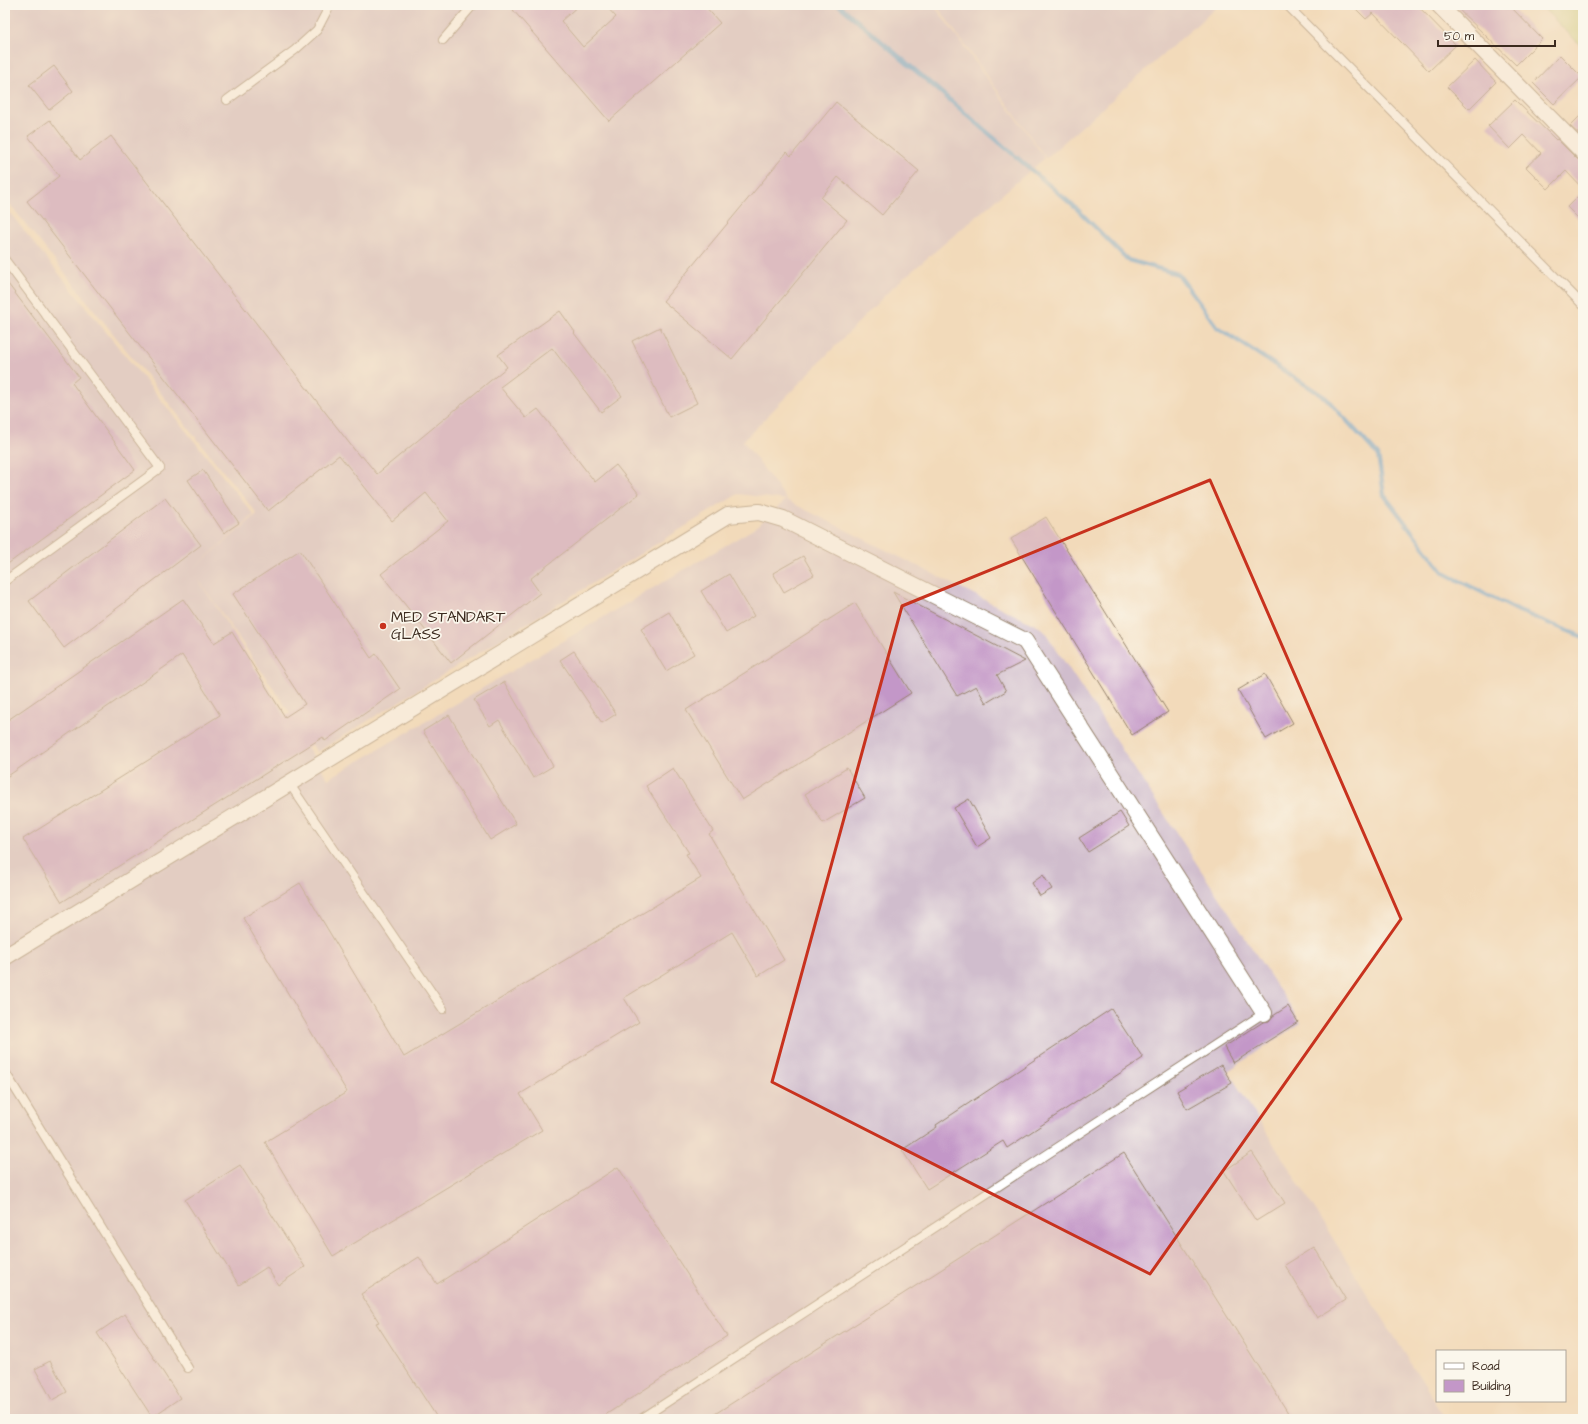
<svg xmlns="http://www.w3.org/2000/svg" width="1588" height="1424" font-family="'Architects Daughter',sans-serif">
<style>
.industrial{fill:#d0bdcd}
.green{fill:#bcce71;stroke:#7c7c48}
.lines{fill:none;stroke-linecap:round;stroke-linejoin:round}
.stream{stroke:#63a3d6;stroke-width:4.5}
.building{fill:#c397c8}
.lane-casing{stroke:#96826c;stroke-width:10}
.street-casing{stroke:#96826c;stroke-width:18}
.lane{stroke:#fff;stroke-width:8}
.street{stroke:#fff;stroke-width:16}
.marked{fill:none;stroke:#c8321e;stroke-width:3;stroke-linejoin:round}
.poi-dot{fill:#c8321e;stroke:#fbf7ec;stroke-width:1.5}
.labels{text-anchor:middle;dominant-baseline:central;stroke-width:3.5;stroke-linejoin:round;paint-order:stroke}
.poi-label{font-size:15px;fill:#3b2a1e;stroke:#fbf7ec;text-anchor:start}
</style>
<rect width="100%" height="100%" fill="#fbf7ec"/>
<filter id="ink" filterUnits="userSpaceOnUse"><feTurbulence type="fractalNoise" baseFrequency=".025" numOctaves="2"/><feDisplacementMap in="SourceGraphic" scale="8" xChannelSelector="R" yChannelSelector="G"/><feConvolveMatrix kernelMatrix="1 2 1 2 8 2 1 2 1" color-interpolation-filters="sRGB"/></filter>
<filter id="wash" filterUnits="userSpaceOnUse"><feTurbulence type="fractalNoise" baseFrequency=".012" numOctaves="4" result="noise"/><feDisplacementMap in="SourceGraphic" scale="16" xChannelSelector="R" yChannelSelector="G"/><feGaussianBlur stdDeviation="0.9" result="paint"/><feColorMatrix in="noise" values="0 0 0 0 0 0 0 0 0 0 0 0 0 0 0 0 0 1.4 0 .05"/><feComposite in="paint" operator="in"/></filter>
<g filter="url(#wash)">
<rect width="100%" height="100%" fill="#f2daba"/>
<path class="industrial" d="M5 5H934L1045 158 892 288 743 441 787 500 738 494 317 752 194 573 328 779 755 528 786 500 1043 629 1301 1023 1228 1071 1446 1419H5V207L254 515 192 570 257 514 5 198Z
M936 5H1219L1046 158Z"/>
<path class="green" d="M1540 5H1583V48Z"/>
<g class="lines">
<path class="stream" d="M839 5 1077 209 1128 260 1178 274 1217 327 1326 398 1378 455 1384 495 1444 573 1519 611 1583 637"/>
</g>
<g id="blocks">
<path class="building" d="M519 5H579L561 21 583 47 616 17 605 5H704L720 23 609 121 513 10Z
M1352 5H1417L1456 45 1429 71 1373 13 1366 19Z
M1454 5H1509L1542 39 1516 65Z
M1560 55 1582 77 1554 104 1533 83Z
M1475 60 1496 82 1469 109 1447 87Z
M54 66 73 91 49 110 29 85Z
M1515 100 1556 140 1557 139 1577 159 1583 161V189L1566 171 1548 189 1526 167 1541 153 1524 135 1510 149 1488 126Z
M836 102 919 171 882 215 838 177 821 198 847 220 732 359 663 301 787 152 791 156Z
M1583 113V138L1570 126Z
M50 120 80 160 111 136 360 457 362 456 377 474 507 367 498 355 560 311 575 332 574 333 622 396 601 412 552 348 500 387 526 418 538 409 595 482 616 465 639 494 530 579 540 593 451 663 381 574 448 521 426 493 392 521 339 455 268 511 27 201 59 176 28 136Z
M1583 191V223L1567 207Z
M5 280 79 377 72 383 135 470 5 566Z
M660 327 697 403 669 417 632 341Z
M203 470 239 523 224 533 188 480Z
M165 498 201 545 64 648 29 601Z
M1046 517 1168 712 1132 735 1011 539Z
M300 550 371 658 376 654 400 689 325 741 323 737 62 902 23 839 220 715 182 655 5 778V722L183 599 214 643 232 632 285 717 305 704 233 594Z
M803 556 814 575 784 592 773 573Z
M729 574 754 616 726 633 701 591Z
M893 592 1025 661 997 675 1006 691 986 703 976 686 957 696Z
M855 603 911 693 742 800 686 710Z
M669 612 694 654 666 671 641 629Z
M574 651 616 714 602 723 560 660Z
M1265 674 1293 723 1266 739 1238 690Z
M504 682 553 766 533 778 499 720 490 726 474 700Z
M449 715 516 824 490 840 423 731Z
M673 768 713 831 709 834 784 960 758 976 732 932 624 998 639 1022 520 1094 542 1130 333 1256 265 1142 347 1092 243 918 300 883 404 1057 701 878 686 854 689 853 646 786Z
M847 768 865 798 823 823 805 794Z
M969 799 991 838 977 847 954 808Z
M1120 812 1129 826 1088 852 1079 838Z
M1043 875 1052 889 1040 896 1032 883Z
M1288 1006 1298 1022 1233 1063 1224 1047 1263 1022 1269 1021 1273 1016Z
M1111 1009 1143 1058 1007 1148 1003 1141 927 1189 902 1150 937 1127 936 1125Z
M1221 1065 1232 1083 1187 1109 1177 1091Z
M1252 1152 1285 1203 1256 1221 1224 1171Z
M1124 1153 1292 1419H707Z
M240 1165 305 1267 278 1285 267 1267 239 1285 185 1200Z
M618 1167 727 1336 599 1419H438L376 1323 379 1322 361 1294 419 1257 437 1284Z
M1314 1247 1346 1300 1317 1318 1285 1265Z
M125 1314 180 1398 152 1417 97 1333Z
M50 1361 67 1392 52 1400 35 1369Z"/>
</g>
</g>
<g filter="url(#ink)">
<use href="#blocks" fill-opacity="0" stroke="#96826c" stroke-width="1"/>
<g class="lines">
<defs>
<path id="lane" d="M1287 5 1583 305
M443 40 473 5
M227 100 295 50 317 30 330 5
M5 260 160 468 5 581
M289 783 443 1009
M5 1072 188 1368
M641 1419 1264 1013"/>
<path id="street" d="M1439 5 1583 152
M5 957 728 515 759 512 783 519 1025 641 1264 1013"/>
</defs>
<use href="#lane" class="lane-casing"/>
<use href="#street" class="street-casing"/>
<use href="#lane" class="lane"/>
<use href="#street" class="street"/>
</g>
</g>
<path d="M0 0H1588V1424H0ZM1210 480 1401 919 1150 1274 772 1082 902 606Z" fill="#f2daba" fill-opacity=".55" fill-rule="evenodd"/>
<path class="marked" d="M1210 480 1401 919 1150 1274 772 1082 902 606Z"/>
<circle class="poi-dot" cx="383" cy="626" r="4"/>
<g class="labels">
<g class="poi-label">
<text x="391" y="617">MED STANDART<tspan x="391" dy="17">GLASS</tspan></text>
</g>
</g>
<rect width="1588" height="1424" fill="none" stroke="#fbf7ec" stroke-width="20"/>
<rect x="1436" y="1350" width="130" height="52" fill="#fbf7ec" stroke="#aea59a"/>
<rect x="1444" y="1363" width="20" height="6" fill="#ffffff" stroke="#aea59a"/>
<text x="1472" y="1370" font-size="12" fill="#3b2a1e">Road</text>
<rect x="1444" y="1380" width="20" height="12" fill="#c397c8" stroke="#aea59a"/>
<text x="1472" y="1390" font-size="12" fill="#3b2a1e">Building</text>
<path d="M1438 40v6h117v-6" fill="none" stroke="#3b2a1e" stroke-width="2"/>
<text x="1444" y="40" font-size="12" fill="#3b2a1e" stroke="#fbf7ec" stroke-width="3" paint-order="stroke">50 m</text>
</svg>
